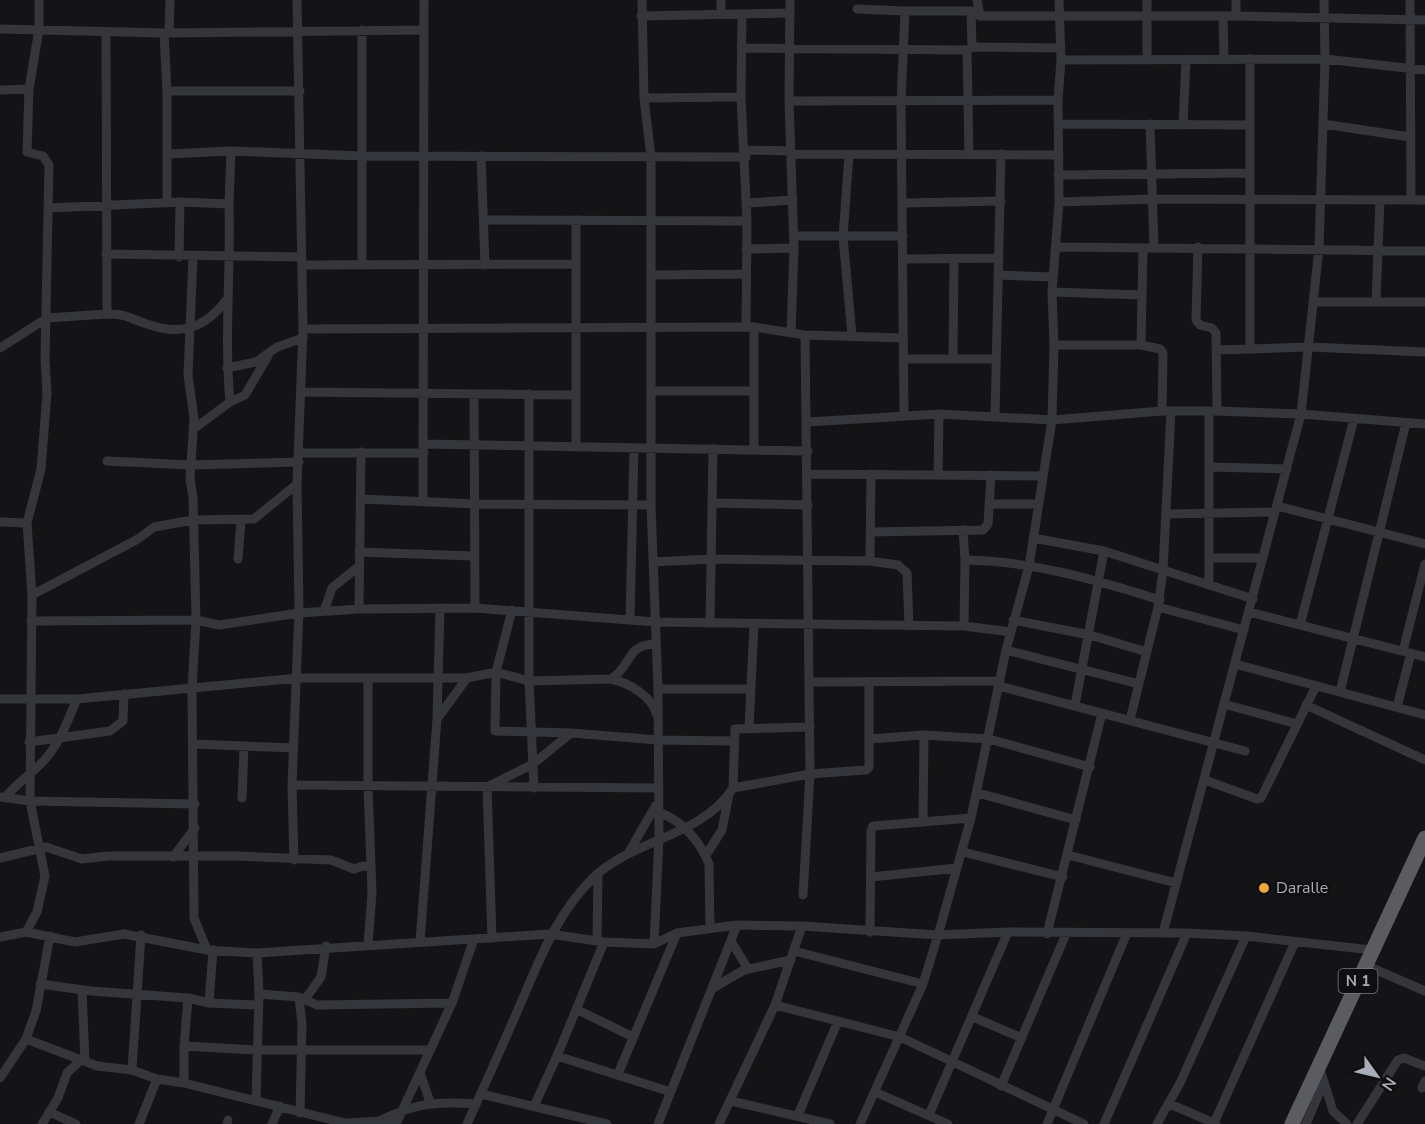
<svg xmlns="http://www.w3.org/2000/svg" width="1425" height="1124" font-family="'Nunito Sans',sans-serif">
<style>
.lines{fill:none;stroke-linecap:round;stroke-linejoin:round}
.minor{stroke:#35363b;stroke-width:9}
.trunk{stroke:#5a5c62;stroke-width:15}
.poi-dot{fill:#e9a839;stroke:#0f0f11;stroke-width:2}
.labels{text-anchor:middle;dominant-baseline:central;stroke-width:5;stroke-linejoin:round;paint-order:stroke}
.shield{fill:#0f0f11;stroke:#797d84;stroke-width:1.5}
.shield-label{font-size:15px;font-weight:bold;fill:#a7acb6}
.poi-label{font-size:16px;fill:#a7acb6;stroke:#0f0f11;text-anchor:start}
</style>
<rect width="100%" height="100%" fill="#141416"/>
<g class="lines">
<path class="minor" d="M642 0 644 98 651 157V505L658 689 659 838 654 944
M721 0V14
M790 0 789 101 794 248 791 333
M977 0 980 16
M1410 0 1411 200
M857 9 905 11
M742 14 741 97 747 221 746 327
M641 16 790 13
M1223 16 1224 60
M1236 16V0
M0 29 164 33 424 30
M106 33 107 314C128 314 128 318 147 324 183 337 206 327 228 298
M164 33 167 91V203
M169 33 170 0
M972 47 1061 48
M741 48 967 50
M1250 59V349
M1061 60 1325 59 1425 70
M1147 60V0
M0 90 29 89
M167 91H300
M644 98 741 97
M789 101 1058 100
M1059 124 1248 125
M1150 124 1154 248
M1323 124 1410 137
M1183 125 1186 60
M745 150 791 151
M169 154 231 151 362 156 746 157
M792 154 1059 155
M849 155 843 237 852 335
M969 155 967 50 972 47 971 11
M481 156 485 265
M1058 175 1249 173
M1059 202 1153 199 1425 200
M747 203 793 200
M904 203 1001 201
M229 204 231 151
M48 208 180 202 229 204C231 270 224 336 230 402
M484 220 747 221
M794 236H903
M1056 247 1425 251
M1198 247 1196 320 1200 325 1212 328 1216 333 1217 411
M746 249 794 248
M106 254 302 257
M179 257 180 202
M903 259 999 258
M362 264V30
M303 265 576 264
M651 275 746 274
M998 275 1053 277
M1052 292 1142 295
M1315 302H1425
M1376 302 1380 200
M754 327V450
M303 329 754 327 805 335 903 338
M1054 345H1141L1160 349 1163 353 1162 411
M1141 345 1143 248
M0 348 47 318 107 314
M1218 350 1309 347 1425 352
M903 359H996
M953 359 954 258
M227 368 256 362 277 347 303 338
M651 391H754
M301 392 576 395
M474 394 475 608
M529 394V681L534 788
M904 416 901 102 905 11H971L980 16H1236L1425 20
M995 416 1001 154
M808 422 939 414 1052 420 1162 411H1217L1301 414 1425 424
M195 428 230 402 245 395 268 356
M423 444 808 451
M576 447V220
M300 453H424
M107 461 190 465 299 462
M1209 467 1287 469
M809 474 1041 476
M938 475 939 414
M360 499 477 504 651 505
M423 500 424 0
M712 503 808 505
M989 504H1038
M1277 506 1425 544
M1166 514 1275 512
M0 522 27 523
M963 530 965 560C1032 561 1097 580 1160 600
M870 532 983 530 988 524 991 475
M1033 538 1104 551 1253 599
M359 552 473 556
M1209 558H1263
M238 559 241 521
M870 561 871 474
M653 562 712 559 870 561 898 565 907 573 909 626
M1209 585V412
M32 595 138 539 154 527 193 520 254 519 297 484
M1158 607 1244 630
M359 609 361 452
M512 610 496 672 495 731 571 733
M324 611 332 588 359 566
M1249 612 1425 657
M630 619 634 448
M1013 620 1090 635 1147 652
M31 621 196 620 193 497 190 479 194 418 188 375 193 257
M710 623 713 449
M1300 625 1354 419
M964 626 965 560
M1006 650 1139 684
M1403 651 1425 564
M1235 664 1425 715
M611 679C629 683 652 696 657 715
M810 682 1000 681
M999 686 1245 751
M658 689H750
M1340 692 1406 423
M0 699H77L298 678H467L496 672 529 681 611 679C633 665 625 645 655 644
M1224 704 1297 724
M1075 705 1104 551
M1306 705 1425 760
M1397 707 1411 653
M437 719 467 678
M1130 720 1158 607 1163 571 1171 411
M749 728 754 624
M869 739 924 735 989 739 1090 767
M29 742 110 731 123 721 124 694
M194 744 294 748
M1205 780 1257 799 1261 798 1316 686
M292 785 658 788
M733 788 810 774 866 770 869 767V683
M978 793 1076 820
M0 797 30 801 195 804
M6 797C18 781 35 772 47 757 62 739 68 719 77 699
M242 798 244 746
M659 812C683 822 699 839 709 864L710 928
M923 820 924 735
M629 852 656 805
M963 852 1063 877
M706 855 722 830 729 794
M1068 855 1176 883
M173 857 195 828
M0 858 46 847 82 859 108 856H237L331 860 354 869 363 866 371 867
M294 860 292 785 299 609 297 484 303 329 297 0
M871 877 957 868
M803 895 810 774 805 335
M26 932 37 912 45 876 30 801 32 595 27 523 41 469 47 393 45 359 49 165 43 156 27 152 29 89 39 29V0
M870 932 871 831 873 826 971 818
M1163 933 1301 414 1319 248 1325 59 1324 0
M1047 934 1102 713
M141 935 132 1070 157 1079 184 1083 345 1123 379 1121 392 1124
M0 937 26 932 75 942 124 934 207 950 257 953 550 934 604 942 654 944 677 933 737 925 802 926 938 935 1008 932 1187 933 1246 936 1372 950
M492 938 487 787 533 764 571 733 658 740 733 741
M597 941 598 873
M731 941 748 969
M420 942 437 719 440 608
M368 944 372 893 368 786V679
M207 950 194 918 192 689 196 620 219 625 299 613 359 609 475 608 655 622 964 626 1011 632
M794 951 923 984
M1365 965 1425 991
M40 984 91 991 188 998
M713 988 744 970 791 960
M82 990 85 1061
M259 994 299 997 317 1005 452 1003
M299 997 302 1024 300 1113
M306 998 321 977 326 946
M209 1003 213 950
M775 1005 900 1037 1084 1124
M576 1009 633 1037
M973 1017 1022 1038
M26 1039 97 1066 132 1070
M184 1046 188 998 209 1003 258 1005
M557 1056 671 1092
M420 1073 430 1102
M618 1074 677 933
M0 1078 26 1039 36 1011 50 936
M1324 1082 1333 1111 1347 1124
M184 1083V1046L257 1050H430
M1001 1086 1066 934
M1422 1088 1425 1081
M875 1092 948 1124
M481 1094 607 1124
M256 1101 259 994 257 953
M731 1101 830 1124
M1170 1104 1216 1124
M534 1106 557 1056 604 942
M49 1112 76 1124
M798 1115 838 1021
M929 1115 1008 932
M379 1121C415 1103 436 1101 476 1104
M1214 1123 1295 942
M42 1124 58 1098 67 1073 81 1060
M139 1124 157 1079
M227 1124 228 1120
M272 1124 280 1106
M396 1124 452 1003 474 939
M467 1124C484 1087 501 1049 517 1012 538 964 555 915 593 878 633 839 702 837 733 788L735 729 810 727
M658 1124 737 925
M719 1124 775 1005 802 926
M860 1124 923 984 938 935 971 818 1006 650 1029 566 1052 420 1054 345 1052 292 1059 202 1058 100 1061 60 1059 0
M1047 1124 1127 933
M1104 1124 1187 933
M1157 1124 1180 1083 1246 936
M1306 1124 1324 1082 1319 1067
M1357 1124 1398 1060 1404 1058 1425 1066"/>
<path class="trunk" d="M1292 1124 1425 838"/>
</g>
<circle class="poi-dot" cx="1264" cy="888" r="6"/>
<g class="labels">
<rect class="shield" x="1338.5" y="969" width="39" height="24" rx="4.5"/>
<g class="shield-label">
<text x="1358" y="981">N 1</text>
</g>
<g class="poi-label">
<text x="1276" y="888">Daralle</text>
</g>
</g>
<g transform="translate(1377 1076) rotate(124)" stroke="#0f0f11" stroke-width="4.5" paint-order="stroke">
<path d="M0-4.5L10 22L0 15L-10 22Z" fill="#a7acb6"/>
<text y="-9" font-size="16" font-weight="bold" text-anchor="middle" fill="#a7acb6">N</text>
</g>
</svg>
